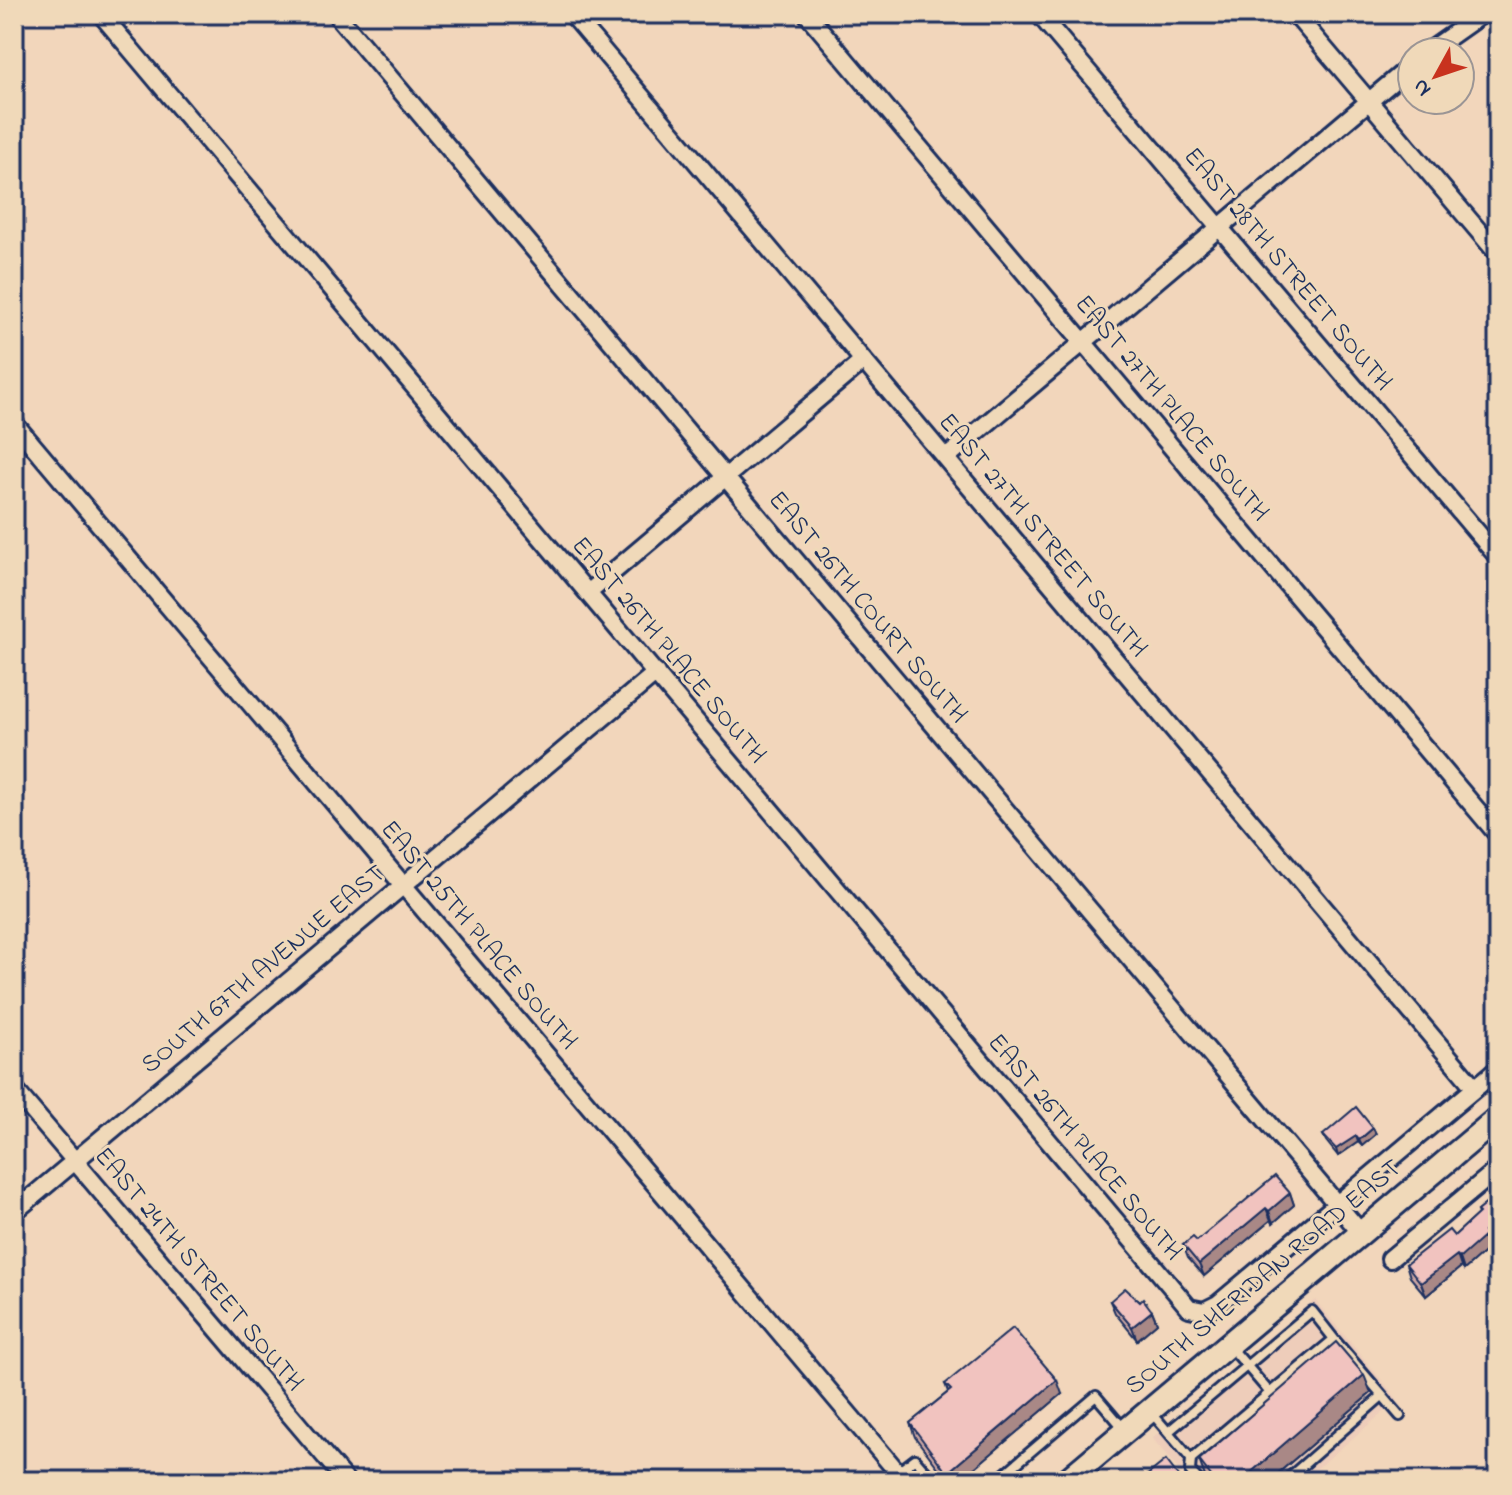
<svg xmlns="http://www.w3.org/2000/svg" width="1512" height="1495" font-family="'Indie Flower',sans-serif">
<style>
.built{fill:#eecdba}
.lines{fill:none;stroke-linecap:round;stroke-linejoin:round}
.lane-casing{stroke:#1b2f5e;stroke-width:14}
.street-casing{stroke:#1b2f5e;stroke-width:22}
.secondary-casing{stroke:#1b2f5e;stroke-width:28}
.lane{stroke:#f0d9b9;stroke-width:8}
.street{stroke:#f0d9b9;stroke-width:16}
.secondary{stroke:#f0d9b9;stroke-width:22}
.wall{fill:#cfa8a4;stroke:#1b2f5e;stroke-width:2}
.shaded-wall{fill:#a98886;stroke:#1b2f5e;stroke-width:2}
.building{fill:#f1c3bf;stroke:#1b2f5e;stroke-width:2}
.labels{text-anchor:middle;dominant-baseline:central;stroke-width:6;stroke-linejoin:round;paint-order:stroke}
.street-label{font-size:26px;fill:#1b2f5e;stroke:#f0d9b9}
</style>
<rect width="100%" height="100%" fill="#f2d6bb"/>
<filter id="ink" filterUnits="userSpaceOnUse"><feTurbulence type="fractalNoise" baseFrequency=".0125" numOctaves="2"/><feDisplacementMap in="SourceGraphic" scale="16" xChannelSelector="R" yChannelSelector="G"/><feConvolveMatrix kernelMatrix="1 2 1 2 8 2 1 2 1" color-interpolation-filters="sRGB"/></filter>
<g filter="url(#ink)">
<path class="built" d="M1315 1300 1398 1400 1302 1481H1188L1152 1438Z"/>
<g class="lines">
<defs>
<path id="lane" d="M1312 1311 1334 1339 1191 1459 1168 1432Z
M1334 1339 1400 1416
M1229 1345 1270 1393
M1150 1411 1168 1432
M1191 1459 1190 1471 1199 1481
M898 1472 915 1459 934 1481
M996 1481 1096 1396 1125 1430
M1285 1481 1382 1396"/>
<path id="street" d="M101 14 1189 1308 1204 1311 1218 1304 1498 1069
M336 14 1361 1233
M572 14 1475 1088
M807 14 1498 835
M1039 14 1498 557
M1295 14 1498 254
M1428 52 1482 14
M14 423 905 1481
M946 458 1412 65
M588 593 863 361
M14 1089 346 1481
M14 1212 656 673
M1390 1259 1498 1169"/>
<path id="secondary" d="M1066 1481 1498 1118"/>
</defs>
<use href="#lane" class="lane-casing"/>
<use href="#street" class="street-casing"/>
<use href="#secondary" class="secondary-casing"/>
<use href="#lane" class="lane"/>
<use href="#street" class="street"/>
<use href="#secondary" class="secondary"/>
</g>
<path class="wall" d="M1373 1128 1376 1134 1362 1146 1358 1142 1338 1156 1326 1141 1323 1135Z
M1290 1193 1294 1205 1273 1223 1271 1220 1204 1276 1188 1258 1183 1245 1197 1241Z
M1498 1194V1236L1489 1244 1490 1247 1464 1270 1461 1267 1426 1296 1410 1277 1406 1264 1454 1236 1478 1214 1477 1211Z
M1110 1301 1140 1302 1152 1311 1157 1323 1137 1340 1115 1313Z
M945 1384 1062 1394 959 1481H948L915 1437 910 1423 948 1392Z
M1371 1393 1269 1481H1207L1206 1479 1199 1460Z"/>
<path class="shaded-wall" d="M1373 1128 1376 1134 1362 1146 1359 1140Z
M1356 1136 1358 1142 1338 1156 1336 1149Z
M1290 1193 1294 1205 1273 1223 1269 1211Z
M1266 1208 1271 1220 1204 1276 1199 1264Z
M1498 1220V1236L1489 1244 1490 1247 1464 1270 1460 1258 1484 1232Z
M1457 1255 1461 1267 1426 1296 1421 1283Z
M1152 1311 1157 1323 1137 1340 1132 1327Z
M1364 1375 1371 1393 1269 1481H1241Z
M1057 1380 1062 1394 959 1481H950L947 1473Z"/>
<path class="building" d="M1356 1107 1373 1128 1359 1140 1356 1136 1336 1149 1323 1135Z
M1275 1176 1290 1193 1269 1211 1266 1208 1199 1264 1183 1245 1193 1237 1197 1241Z
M1498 1194V1220L1484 1232 1486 1235 1460 1258 1457 1255 1421 1283 1406 1264 1449 1230 1454 1236 1479 1213 1477 1211Z
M1125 1288 1140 1302 1143 1299 1152 1311 1132 1327 1110 1301Z
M1013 1328 1057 1380 947 1473 910 1423 951 1390 945 1384Z
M1336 1342 1364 1375 1241 1481H1215L1199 1460Z
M1166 1460 1182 1481H1140Z"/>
</g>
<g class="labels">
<g class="street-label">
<text transform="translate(1287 270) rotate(50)">EAST 28TH STREET SOUTH</text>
<text transform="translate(1171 409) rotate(50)">EAST 27TH PLACE SOUTH</text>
<text transform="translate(1042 536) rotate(50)">EAST 27TH STREET SOUTH</text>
<text transform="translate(867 608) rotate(50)">EAST 26TH COURT SOUTH</text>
<text transform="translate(668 651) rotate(50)">EAST 26TH PLACE SOUTH</text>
<text transform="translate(478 936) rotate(50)">EAST 25TH PLACE SOUTH</text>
<text transform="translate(264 970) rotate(-40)">SOUTH 67TH AVENUE EAST</text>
<text transform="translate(1084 1148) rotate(50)">EAST 26TH PLACE SOUTH</text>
<text transform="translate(198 1270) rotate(50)">EAST 24TH STREET SOUTH</text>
<text transform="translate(1264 1278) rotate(-40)">SOUTH SHERIDAN ROAD EAST</text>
</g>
</g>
<rect width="1512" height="1495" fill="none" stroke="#f0d9b9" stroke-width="48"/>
<rect x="24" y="24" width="1464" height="1447" fill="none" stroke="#1b2f5e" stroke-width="3" filter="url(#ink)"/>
<g transform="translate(1436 76) rotate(230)"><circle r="38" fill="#f0d9b9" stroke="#9b9595" stroke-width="2"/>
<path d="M0-6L14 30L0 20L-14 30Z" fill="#c8321e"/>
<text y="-12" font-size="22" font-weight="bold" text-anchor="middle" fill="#1b2f5e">N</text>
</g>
</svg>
